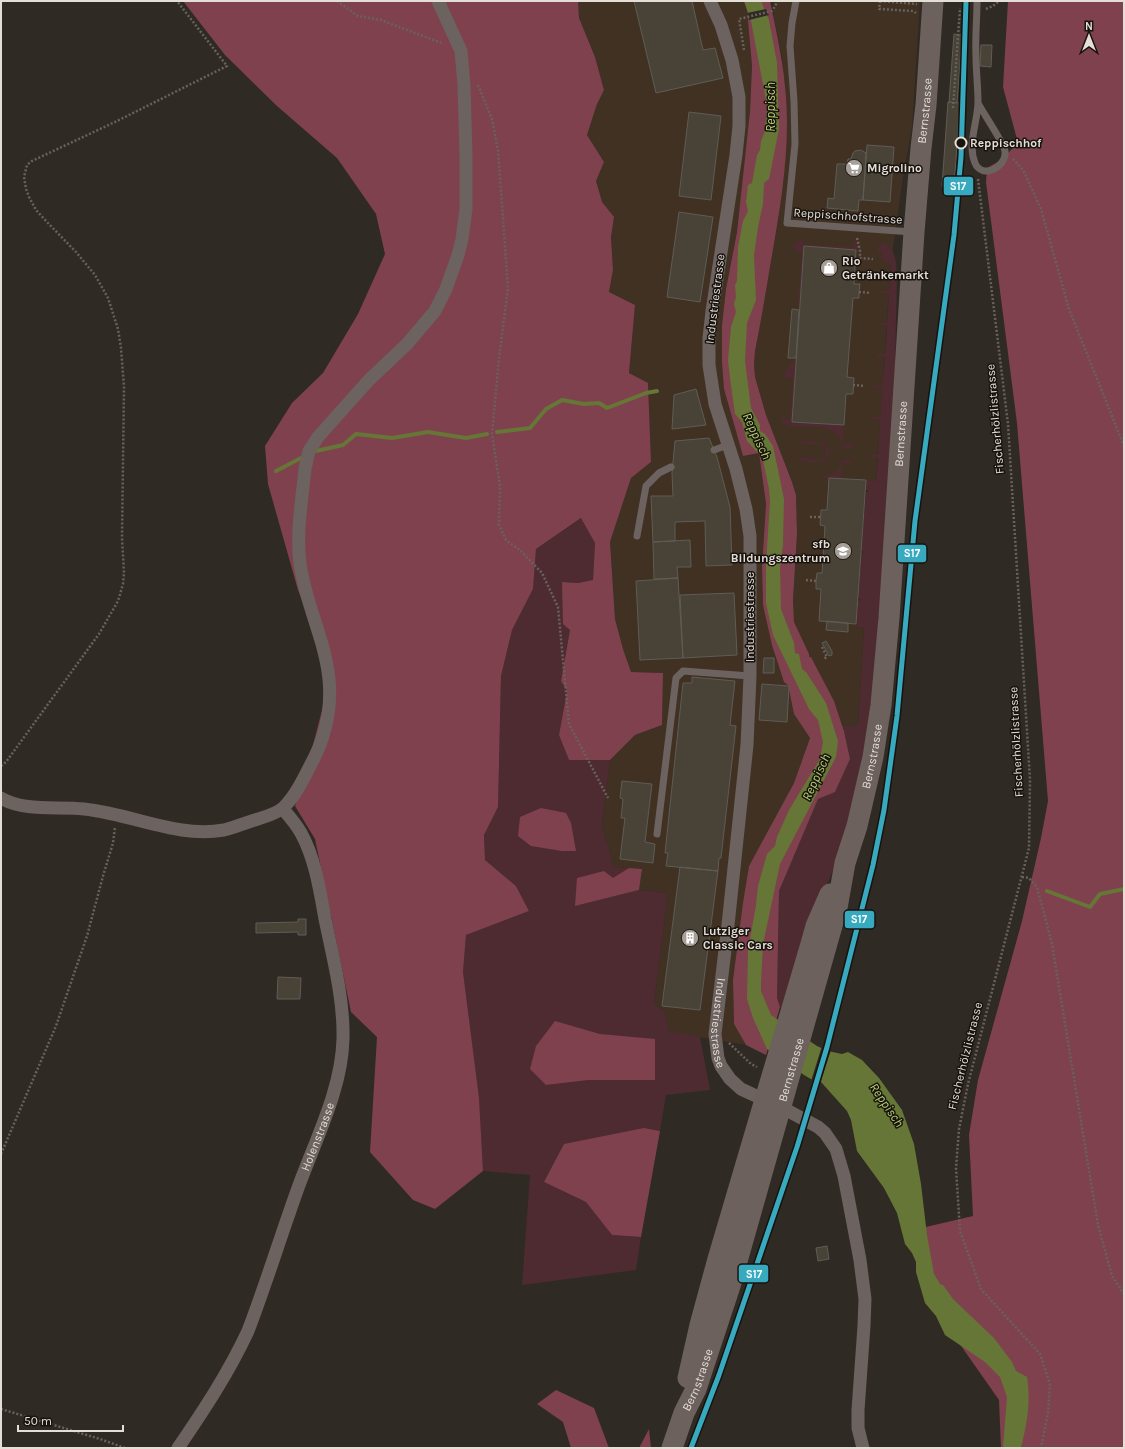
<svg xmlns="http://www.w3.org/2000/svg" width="1125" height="1449" font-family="Karla,sans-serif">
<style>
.built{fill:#403123}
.green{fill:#4e2b31;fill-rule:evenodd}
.forest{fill:#7f414e}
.water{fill:#667636}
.pier{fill:#302a24}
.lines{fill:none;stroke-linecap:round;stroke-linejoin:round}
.stream{stroke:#667636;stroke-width:4}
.building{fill:#484336;stroke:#5f5c56}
.path{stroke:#69615e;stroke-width:2.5;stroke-dasharray:2 2;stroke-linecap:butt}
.lane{stroke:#6c625f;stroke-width:7}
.street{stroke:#6c625f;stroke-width:13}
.primary{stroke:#6d615d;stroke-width:21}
.rail-1-casing{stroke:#18130f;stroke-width:8}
.rail-1{stroke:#38aabf;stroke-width:5}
.stop-dot{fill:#18130f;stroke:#e5ded7;stroke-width:2}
.labels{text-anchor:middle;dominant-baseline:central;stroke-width:3;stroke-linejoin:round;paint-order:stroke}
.street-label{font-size:12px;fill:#e5ded7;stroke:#18130f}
.stop-label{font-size:12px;font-weight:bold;fill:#e5ded7;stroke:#18130f;text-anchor:start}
.poi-label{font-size:12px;font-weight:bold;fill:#e5ded7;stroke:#18130f;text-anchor:start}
.water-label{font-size:13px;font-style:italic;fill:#b5d06f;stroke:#18130f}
.line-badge{stroke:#18130f;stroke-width:1.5}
.badge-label{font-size:11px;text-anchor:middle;font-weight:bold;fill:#fff}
</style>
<rect width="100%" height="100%" fill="#302a24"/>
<path class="built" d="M577 1H744L747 10 752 66 750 111 737 232 726 289 722 325V363L724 389 743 456 759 453 766 504 762 567 763 605 788 685 794 714 810 738 794 783 749 866 733 980 734 1024 746 1045 669 1032 664 1010 654 1004 668 893 639 890 642 869 614 867 602 825 610 760 635 735 662 725 663 673 631 672 623 649 615 619 610 542 631 478 651 462 648 384 629 373 635 305 609 292 613 270 611 237 614 217 601 202 596 181 604 162 587 135 597 104 604 90 595 57 579 18Z
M774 1H920L912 127 903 177 891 262 876 481H866L856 627 864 628 858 727 843 726 834 701 811 657 809 658 794 622 793 600 797 534 796 495 792 482 766 415 755 377 754 365 755 351 778 222 784 173 787 123 785 79H783L782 57 774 18Z"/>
<path class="green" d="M803 237V244L854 247 855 237 859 250 804 246 800 299H798L802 252 793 251 797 242Z
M882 243H885C896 251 896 261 897 274L894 412 879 628 870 718 854 800 836 862 801 951 783 1009 780 1007 777 998 779 891 818 798 835 792 850 759 843 726H858L864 628 856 627 858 601 860 600V599L858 598 861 553H863V551H861L866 492H868V490H866V480L876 481 878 458 868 457V455H878L880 420 872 419 873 417H880L882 389 875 388V386H882L885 357H877V354H885L887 326 879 325V323H887L889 294 881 293V291H889L891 263 884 262V260L881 259 882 252H877L878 248Z
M794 360H796L792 422 844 425 843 444 854 445C852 449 847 449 843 447L839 435C818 419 799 434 783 423L781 418 790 419 793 379 784 378 785 372Z
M822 441C831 446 833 456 823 462L813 463 795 459V457L816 459V462L819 463V459L825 460 826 446 820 445V442H817V445L796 443 797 442Z
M845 459 849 460 852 464 842 463 841 478H820C826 474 833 475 838 470 841 466 840 462 845 459Z
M582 518 595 543 593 580 578 583 563 582 570 630 561 681 567 691 559 735 569 760H610L602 825 614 867 629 868 575 906 639 890 668 893 654 1004 664 1010 669 1031 700 1037 710 1090 666 1095 660 1131 644 1128 544 1182 586 1202 612 1235 641 1237 636 1270 522 1285 530 1175 483 1171 479 1101 463 972 466 935 529 911 516 886 485 860 484 835 498 807 501 676 512 630 533 589 536 549ZM555 1022 600 1034 589 1080 547 1085Z"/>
<path class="forest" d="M183 1H578L579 18 595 57 604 90 597 104 587 135 604 162 596 181 602 202 614 217 611 237 613 270 609 292 635 305 629 373 648 383 651 462 631 478 610 542 615 619 623 649 631 672 663 673 662 725 635 735 610 760H569L559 735 567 691 561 681 570 630 563 624 562 582 578 583 593 580 595 543 581 518 536 549 533 589 512 630 501 676 498 807 484 835 485 860 516 886 529 911 466 935 463 972 479 1098 483 1171 435 1209 413 1200 370 1152 377 1037 351 1012 315 839 295 806 310 763 313 745 327 691 324 659 298 590 268 484 265 446 292 403 323 373 358 314 385 254 376 214 337 158 277 106 225 55Z
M744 1H770C779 43 787 80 787 122 787 169 779 216 771 261 766 291 761 321 755 351L754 365 755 377 766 415 792 482 796 495 797 534 793 600 794 622 809 654V657H811L834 701 844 731 850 759 835 792 818 799 779 891 777 998 780 1007 766 1055 746 1045 734 1024 733 980 743 903 749 866 794 783 810 738 794 714 788 685 784 682 772 645 763 605 762 567 766 504 759 453 743 456 724 389 722 363V325L726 289 737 232 750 111 752 66 747 10Z
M1008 1H1124V1448H1001L999 1400 938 1313 913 1230 973 1216 969 1135 978 1080 1022 921 1041 838 1048 801 1017 423 986 182 987 168 1001 160 1018 143 1003 87Z
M541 808 566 813 571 823 576 851H562L531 846 518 836 520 817Z
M629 868 642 869 639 890 575 906 577 878 604 871 613 878Z
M555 1021 600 1034 655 1039V1080H589L546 1085 530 1069 536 1046Z
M644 1128 660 1131 641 1237 612 1235 586 1202 544 1182 564 1144Z
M556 1390 594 1408 609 1448H571L563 1422 537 1404Z
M649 1429 651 1448H639Z"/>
<path class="water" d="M744 1H761L769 20 777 63 779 129 769 179 764 183 763 204 758 227 754 255 756 300 747 323 745 361 751 408 760 425V431L765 434 773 446 784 499 783 545 780 567 781 609 794 643 795 653 799 654 802 669 806 672 826 703 838 741 836 757 780 864 763 944 761 982V991L771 1015 817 1046 828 1051 842 1054 848 1052 862 1060 879 1078 902 1110 914 1144 921 1184 927 1235 934 1274 940 1284 943 1285 953 1299 994 1338 1012 1362 1016 1371 1027 1377C1031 1403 1027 1423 1021 1448H1003L1007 1397 1000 1377 985 1362 945 1335 936 1316 925 1303 916 1272V1262L912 1253 905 1244 897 1213 884 1188 857 1151 851 1120 847 1111 821 1082H816L804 1075 767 1049 753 1018 747 999 748 951 756 905 758 886 767 854 775 846 777 837 789 810 820 759 823 742 818 720 809 709 773 635 766 603V563L770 501 769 489 762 455 757 452 747 441 742 422 735 414 730 378 728 360 731 327 736 312 734 304 736 297 735 285 737 281 738 247 743 221 748 211 746 202 748 185 752 183 757 155 760 150 761 141 765 131 767 106 751 21Z"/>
<path class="pier" d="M766 9 769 15 749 20 747 13Z
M822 1046 831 1050 820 1084H816L811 1081Z"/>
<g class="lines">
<path class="stream" d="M497 432 530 428 546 409 562 400 584 404 599 403 607 408 646 393 657 391
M316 451 343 445 356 434 392 438 428 432 466 438 487 434
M276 471 301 458
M1047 891 1090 907 1100 894 1124 889"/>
</g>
<path class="building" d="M634 1H692L703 50 715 48 723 78 656 93Z
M954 34 962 35 957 103 949 102Z
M981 45H992L991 67 980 66Z
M948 102 960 103 954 187 942 186Z
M689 112 721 116 711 200 679 196Z
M867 145 894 147 890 202 863 200Z
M861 150 866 153 863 200H859L858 211 827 208 828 198 834 199 837 164H847L848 159H851L853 153 855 151Z
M679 212 713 217 700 302 667 297Z
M804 246 856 250 854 284H860L859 292V298H853L847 377 854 378 853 394H846L844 425 792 422Z
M792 309 799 310 796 358H788Z
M696 389 706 425 672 429 674 395Z
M709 438 717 457 730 507 732 565 706 566 705 521 675 522V541L653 542 651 496H673L672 473 675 441Z
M829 478 866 480 856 624 819 621 821 589H816V581L817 573H822L825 526 820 525 821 510H827Z
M690 540 691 567H677L678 578 654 579 653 542Z
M678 578 683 658 640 660 636 581Z
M734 593 737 655 683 658 680 595Z
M827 621 848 623V632L826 630Z
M826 641 832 651V655L829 656 822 643Z
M764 658H774V673H763Z
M692 677 735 681 730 725 736 726 721 858H719L718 871 666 866 668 853H665L683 683H692Z
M762 684 789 686 787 722 759 720Z
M622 781 652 784 645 842 655 844 653 863 620 859 625 818H621L623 799 620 798Z
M680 867 718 871 700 1010 662 1006Z
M298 919H306V935H298V932L256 933V923L298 922Z
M278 977 301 978 300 999H277Z
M827 1246 829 1259 818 1261 816 1248Z"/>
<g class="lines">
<path class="path" d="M337 1 358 16 381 20 444 44
M880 1 879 9 913 11 916 13
M880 1 917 4
M986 9 993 6 999 1
M744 50 739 19 772 11 778 1
M478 85 492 119 498 150 508 288 499 358 492 434 500 486 499 525 506 540 521 551 542 573 558 607 569 724 608 798
M953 108 960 8
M1013 159 1023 170 1041 209 1069 309 1124 446
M978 179 1008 424 1030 780 1029 848 968 1084 959 1129 956 1168 960 1231 981 1289 1040 1354 1050 1384 1048 1413 1041 1448
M857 238 860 251V258L873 259
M859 292 871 293
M853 385 865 386
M810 517H821
M806 580 816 581
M822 647 827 657 823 659
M1 766 6 762 99 634 118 601 123 584 124 573 122 538 124 387 121 348 118 329 108 298 95 275 76 252 47 222 36 210 29 197 26 189 24 177 27 165 32 161 115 122 227 66 177 1
M1022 877 1029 878 1037 887 1052 944 1098 1225 1112 1276 1124 1294
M729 1043 751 1064 757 1067
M1 1154 56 1026 87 936 103 876 113 843 115 827
M1 1409 100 1439 125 1448"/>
<path class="lane" d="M796 1 792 23 790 46 794 101 795 144 787 223 912 232
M977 1C977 19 975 38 976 56 976 71 978 87 978 102 978 121 967 144 975 163 982 180 1007 167 1005 151 1004 143 983 113 978 103
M714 450 728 445
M637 536 646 486 659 473 671 467
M657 834 676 678 683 671 750 676"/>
<g class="street">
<path id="s1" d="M710 1 721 25 732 60 739 97V126L736 155 712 311 709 338V365L715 404 736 469 746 509 750 536V676L747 745 728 925 715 1034 718 1058 721 1066 730 1079 741 1089 765 1100"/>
<path d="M1 798C25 812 57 806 84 809 103 811 122 816 141 821 168 828 195 835 224 830 234 828 244 823 255 820 264 817 277 814 284 807 295 796 303 780 310 766 325 739 332 710 329 679 325 639 305 603 300 563 296 532 302 500 305 469L309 451 318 437 369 380 407 344 435 311 446 289 458 255 462 239 466 209V155L464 85 461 51 438 1"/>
<path d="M781 1107 818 1127 825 1133 836 1149 844 1176 860 1260 865 1299 864 1326 858 1410V1428L863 1448"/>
<path id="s2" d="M178 1448C204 1410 229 1372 248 1331 266 1284 281 1235 298 1188 315 1141 342 1089 343 1039 344 999 333 958 325 919 320 891 315 858 301 833 296 824 289 816 283 809"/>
</g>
<g class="primary">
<path d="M688 1378 700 1325 718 1259 811 944 816 926 830 894"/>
<path id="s3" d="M672 1448 684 1413 696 1389 730 1286 837 908 845 863 857 826 873 757 881 705 889 618 914 232 921 148 926 105 933 1"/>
</g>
<defs>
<path id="rail-1" d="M691 1448 719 1375 797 1147 827 1047 873 865 884 810 897 716 915 521 954 235 961 157 966 1"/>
</defs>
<use href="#rail-1" class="rail-1-casing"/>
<use href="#rail-1" class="rail-1"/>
</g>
<defs>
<symbol id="supermarket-disc" viewBox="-11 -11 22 22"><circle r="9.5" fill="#a69f98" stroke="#18130f"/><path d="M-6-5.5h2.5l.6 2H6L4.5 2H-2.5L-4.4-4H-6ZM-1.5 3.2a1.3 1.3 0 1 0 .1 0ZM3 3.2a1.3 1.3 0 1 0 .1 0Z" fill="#fff"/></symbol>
<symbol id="shop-disc" viewBox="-11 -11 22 22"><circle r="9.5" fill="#a69f98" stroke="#18130f"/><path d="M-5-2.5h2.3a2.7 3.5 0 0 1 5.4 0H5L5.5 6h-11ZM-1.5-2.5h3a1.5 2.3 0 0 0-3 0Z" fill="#fff"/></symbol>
<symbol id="school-disc" viewBox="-11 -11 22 22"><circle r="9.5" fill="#a69f98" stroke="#18130f"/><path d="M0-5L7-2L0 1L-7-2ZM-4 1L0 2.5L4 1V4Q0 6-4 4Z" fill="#fff"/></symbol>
<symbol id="building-disc" viewBox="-11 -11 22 22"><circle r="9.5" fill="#a69f98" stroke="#18130f"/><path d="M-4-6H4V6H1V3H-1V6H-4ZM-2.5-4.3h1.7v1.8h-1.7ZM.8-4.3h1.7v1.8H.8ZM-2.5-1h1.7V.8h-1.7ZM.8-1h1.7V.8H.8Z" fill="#fff"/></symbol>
</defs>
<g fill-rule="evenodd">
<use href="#supermarket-disc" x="844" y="158" width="20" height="20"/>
<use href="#shop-disc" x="819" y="258" width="20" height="20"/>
<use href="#school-disc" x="833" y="541" width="20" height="20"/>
<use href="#building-disc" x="680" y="928" width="20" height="20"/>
</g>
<circle class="stop-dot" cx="961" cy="143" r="5.5"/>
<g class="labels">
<g class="street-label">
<text stroke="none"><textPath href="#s3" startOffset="1369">Bernstrasse</textPath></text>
<text transform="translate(848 216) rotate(4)">Reppischhofstrasse</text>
<text transform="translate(715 299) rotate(-83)">Industriestrasse</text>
<text transform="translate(995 419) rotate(-95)">Fischerhölzlistrasse</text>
<text stroke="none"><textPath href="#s3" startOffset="1045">Bernstrasse</textPath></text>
<text transform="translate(750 617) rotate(-90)">Industriestrasse</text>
<text transform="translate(1016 742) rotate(-93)">Fischerhölzlistrasse</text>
<text stroke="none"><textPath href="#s3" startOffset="721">Bernstrasse</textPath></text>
<text stroke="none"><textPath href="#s1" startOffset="1036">Industriestrasse</textPath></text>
<text transform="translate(965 1056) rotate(-76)">Fischerhölzlistrasse</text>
<text stroke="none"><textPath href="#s3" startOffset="397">Bernstrasse</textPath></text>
<text stroke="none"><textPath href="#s2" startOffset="343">Holenstrasse</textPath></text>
<text stroke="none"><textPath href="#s3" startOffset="73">Bernstrasse</textPath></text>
</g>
<g class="stop-label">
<text x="970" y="143">Reppischhof</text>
</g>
<g class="poi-label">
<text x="867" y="168">Migrolino</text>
<text x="842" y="261">Rio<tspan x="842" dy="14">Getränkemarkt</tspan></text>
<text x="830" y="544" text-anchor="end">sfb<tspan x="830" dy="14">Bildungszentrum</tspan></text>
<text x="703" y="931">Lutziger<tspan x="703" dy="14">Classic Cars</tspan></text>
</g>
<g class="water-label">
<text transform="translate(770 107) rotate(-90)">Reppisch</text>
<text transform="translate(757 436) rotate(65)">Reppisch</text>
<text transform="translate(816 777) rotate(-65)">Reppisch</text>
<text transform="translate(887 1105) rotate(56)">Reppisch</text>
</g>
</g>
<g class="line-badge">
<rect x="943" y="176" width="31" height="20" rx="4" fill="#38aabf"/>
<rect x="897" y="544" width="30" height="19" rx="4" fill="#38aabf"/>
<rect x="844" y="910" width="31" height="19" rx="4" fill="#38aabf"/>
<rect x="738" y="1264" width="31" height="19" rx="4" fill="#38aabf"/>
</g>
<g class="badge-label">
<text x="958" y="190">S17</text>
<text x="912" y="557">S17</text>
<text x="859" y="923">S17</text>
<text x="754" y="1278">S17</text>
</g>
<rect width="1125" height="1449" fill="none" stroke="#e5ded7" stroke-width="4"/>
<g transform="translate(1089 36)" stroke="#18130f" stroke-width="3" paint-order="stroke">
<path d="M0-3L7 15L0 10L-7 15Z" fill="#e5ded7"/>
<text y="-6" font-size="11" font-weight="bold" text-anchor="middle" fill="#e5ded7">N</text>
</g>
<path d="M18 1425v6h105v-6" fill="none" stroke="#e5ded7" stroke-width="2"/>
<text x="24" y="1425" font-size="12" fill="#e5ded7" stroke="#18130f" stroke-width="3" paint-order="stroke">50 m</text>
</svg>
